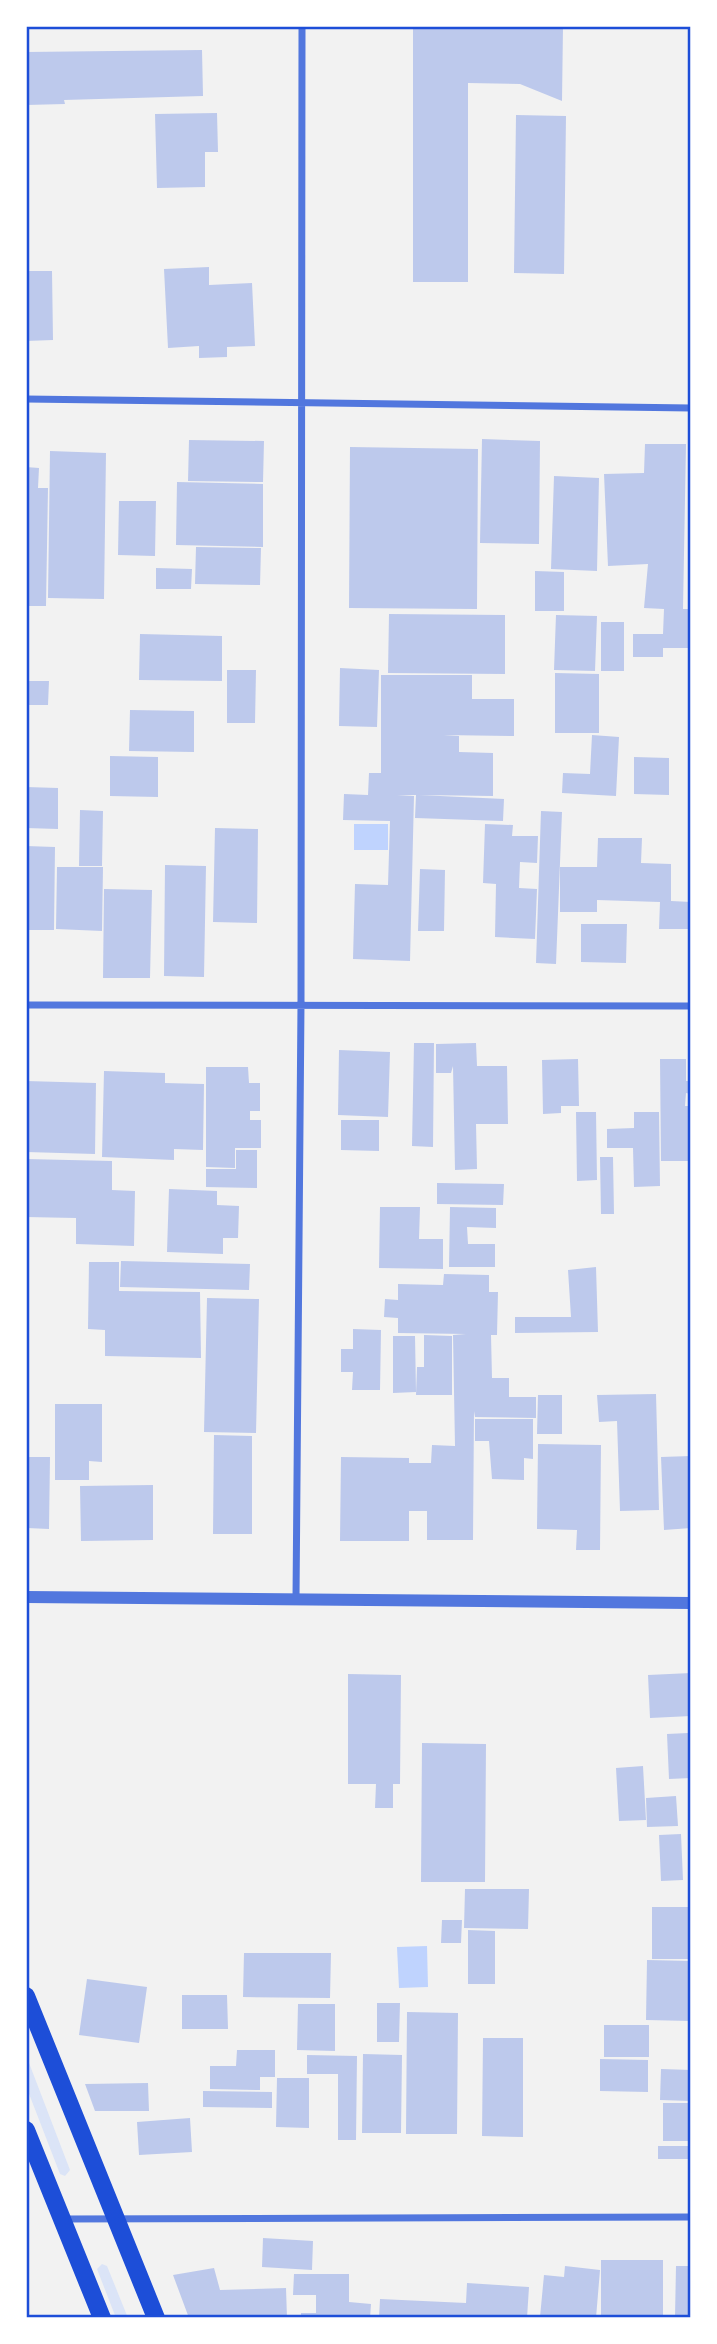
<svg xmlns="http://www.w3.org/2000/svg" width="717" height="2344" font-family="Quicksand,sans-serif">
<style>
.green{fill:#dbe4f7}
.water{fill:#bfd3fe}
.building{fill:#bdc9ec}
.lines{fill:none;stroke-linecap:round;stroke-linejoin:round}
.minor{stroke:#5277de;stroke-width:7}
.tertiary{stroke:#5277de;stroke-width:12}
.primary{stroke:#1d4ed8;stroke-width:18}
.neatline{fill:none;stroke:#1d4ed8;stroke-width:2.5}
</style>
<rect width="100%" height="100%" fill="#f2f2f2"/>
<path class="green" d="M26 2055 70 2170 65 2176 60 2174 26 2086Z
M102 2264 107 2266 128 2318H116L97 2269Z"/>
<path class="water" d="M354 824H388V850H354Z
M427 1946 428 1987 399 1988 397 1947Z"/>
<path class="building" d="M413 26H563L562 101 520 84 468 83V282H413Z
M202 50 203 96 64 100 65 104 26 105V52Z
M217 113 218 152H205V187L157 188 155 114Z
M516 115 566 116 564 274 514 273Z
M209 267V285L252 283 255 346 227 347V357L199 358V346L168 348 164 269Z
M26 271H52L53 340 26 341Z
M482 439 540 441 539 544 480 543Z
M189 440 264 441 263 482 188 481Z
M645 444H686L683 609H691V648H663V657H633V634H663L664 609 644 608 648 564 608 566 604 474 644 473Z
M350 447 478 449 477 609 349 608Z
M50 451 106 453 104 599 48 598Z
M26 467 39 468 38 488H48L46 606H26Z
M554 476 599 478 597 571 551 569Z
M177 482 263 484V547L176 545Z
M119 501H156L155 556 118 555Z
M196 547 261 548 260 585 195 584Z
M156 568 192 569 191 589H156Z
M535 571 564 572V611H535Z
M389 614 505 615V674L388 673Z
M556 615 597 616 595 671 554 670Z
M601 622H624V671H601Z
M140 634 222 636V681L139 680Z
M340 668 379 670 377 727 339 726Z
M227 670H256L255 723H227Z
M555 673 599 674V733H555Z
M381 675H472V699H514V736L444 735 459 736V752L493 753V796L419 795 504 799 503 821 415 818 416 795H397L414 796 410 961 353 959 355 884 388 885 390 821 343 820 344 794 368 795 369 773H381Z
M26 681H49L48 705H26Z
M130 710 194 711V752L129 751Z
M592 735 619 737 616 796 562 793 563 773 590 774Z
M110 756 158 757V797L110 796Z
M634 757 669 758V795L634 794Z
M26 787 58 788V829L26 828Z
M80 810 103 811 102 866H79Z
M541 811 562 812 556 964 536 963Z
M485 824 513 825 512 836H538L537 863 520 862 519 888 537 889 535 939 495 937 496 884 483 883Z
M215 828 258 829 257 923 213 922Z
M598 838H642L641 863 671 864V901L691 902V929H659L660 902 597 900V912H560V867H597Z
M26 846 55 847 54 930H26Z
M165 865 206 866 204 977 164 976Z
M57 867H103L102 931 56 929Z
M420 869 445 870 444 931H418Z
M104 889 152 890 150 978H103Z
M581 924H627L626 963 581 962Z
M414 1043H434L433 1147 412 1146Z
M476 1043 477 1066H507L508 1124H476L477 1169 455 1170 453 1066 451 1073H436V1044Z
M339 1050 390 1052 388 1117 338 1115Z
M578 1059 579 1106H561V1113L543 1114 542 1060Z
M660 1059H686V1081H691V1094L686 1093 685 1106H691V1161H661Z
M206 1067H248L249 1083H260V1111H250V1120H261V1148H235V1168L206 1167Z
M104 1071 165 1073V1083L204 1084 203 1150 174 1149V1160L102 1157Z
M26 1081 96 1083 95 1154 26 1152Z
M576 1112H596L597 1180 577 1181Z
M634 1112H659L660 1186 634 1187 633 1148H607V1129L634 1128Z
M341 1120H379V1151L341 1150Z
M236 1150H257V1188L206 1187V1169H236Z
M600 1157H613L614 1214H601Z
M26 1159 112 1161V1190L135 1191 134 1246 76 1244V1218L26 1217Z
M437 1183 504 1184 503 1205 437 1204Z
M169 1189 217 1191V1205L239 1206 238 1238H223V1254L167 1252Z
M380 1207H420L419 1239H443V1269L379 1268Z
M450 1207 496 1208V1228L467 1227 468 1244H495V1267H449Z
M121 1261 250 1264 249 1290 120 1287Z
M89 1262H119V1291L200 1292 201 1358 105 1356V1330L88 1329Z
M596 1267 598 1332 515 1333V1317H571L568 1270Z
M444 1274 489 1275V1292H498L497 1335H491L492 1378H509V1397H536V1418L475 1417 474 1411 473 1540H427V1511H409V1541H340L341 1457 409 1458V1463H431L432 1445 455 1446 453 1335 466 1334 398 1333V1318L384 1317 385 1299 398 1300V1284L443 1285Z
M207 1298 259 1299 256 1433 204 1432Z
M353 1329 381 1330 380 1390H352L353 1372H341V1349H353Z
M424 1335 452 1336V1395H416L417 1367H424Z
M393 1336H415L416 1392 393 1393Z
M656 1394 659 1510 620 1511 617 1421 599 1422 597 1395Z
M538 1395H562V1434H537Z
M55 1404H102V1462L89 1461V1480H55Z
M475 1419H533V1459L524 1458V1480L492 1479 489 1441H475Z
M214 1435 252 1436V1534H213Z
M538 1444 601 1445 600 1550H576L577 1530 537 1529Z
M691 1456V1528L664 1530 661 1457Z
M26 1457H50L49 1529 27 1528Z
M153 1485V1540L81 1541 80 1486Z
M691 1673V1716L650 1718 648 1675Z
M348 1674 401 1675 400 1784H393V1808H375L376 1784H348Z
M688 1733 691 1778 669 1779 667 1734Z
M422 1743 486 1744 485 1882H421Z
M643 1766 646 1820 619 1821 616 1768Z
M676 1796 678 1826 647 1827 646 1798Z
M681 1834 683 1880 661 1881 659 1835Z
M465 1889H529L528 1929 464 1928Z
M652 1907H691V1959H652Z
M442 1920H462L461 1943H441Z
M468 1930 495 1931V1984H468Z
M244 1953H331L330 1998 243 1997Z
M647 1960 691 1961V2021L646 2020Z
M87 1979 147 1987 139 2043 79 2035Z
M182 1995H227L228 2029H182Z
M377 2003H400L399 2042H377Z
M298 2004H335V2051L297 2050Z
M407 2012 458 2013 457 2134H406Z
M604 2025H649V2057H604Z
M483 2038H523V2137L482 2136Z
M237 2050H275V2077H260V2090L210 2089V2066H236Z
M363 2054 402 2055 401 2133H362Z
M307 2055 357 2056 356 2140H338V2074H307Z
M600 2059 648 2060V2092L600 2091Z
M661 2069 691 2070V2101L660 2100Z
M277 2078H309V2128L276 2127Z
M148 2083 149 2111H95L85 2084Z
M203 2091 272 2092V2108L203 2107Z
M663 2103H691V2141H663Z
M190 2118 192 2152 139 2155 137 2122Z
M658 2146H691V2159H658Z
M263 2238 313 2241 312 2270 262 2267Z
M601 2260H663V2318H601Z
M565 2266 600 2270 596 2318 540 2317 544 2275 564 2277Z
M676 2266H691V2318H675Z
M214 2268 220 2290 286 2288 287 2318H189L173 2275Z
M294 2274H349V2302L371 2304 370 2318H301V2313H316V2295H293Z
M467 2283 529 2287 527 2318H379L380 2299 466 2303Z"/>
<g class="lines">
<path class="minor" d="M26 399 691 408
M26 1005 691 1006
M296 1599 301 1004 302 26
M63 2219 691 2217"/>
<path class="tertiary" d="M26 1597 691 1603"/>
<path class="primary" d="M26 1996 156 2318
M26 2130 102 2318"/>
</g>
<rect width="717" height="2344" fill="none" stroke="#ffffff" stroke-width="56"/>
<rect x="28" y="28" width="661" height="2288" class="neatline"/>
</svg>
